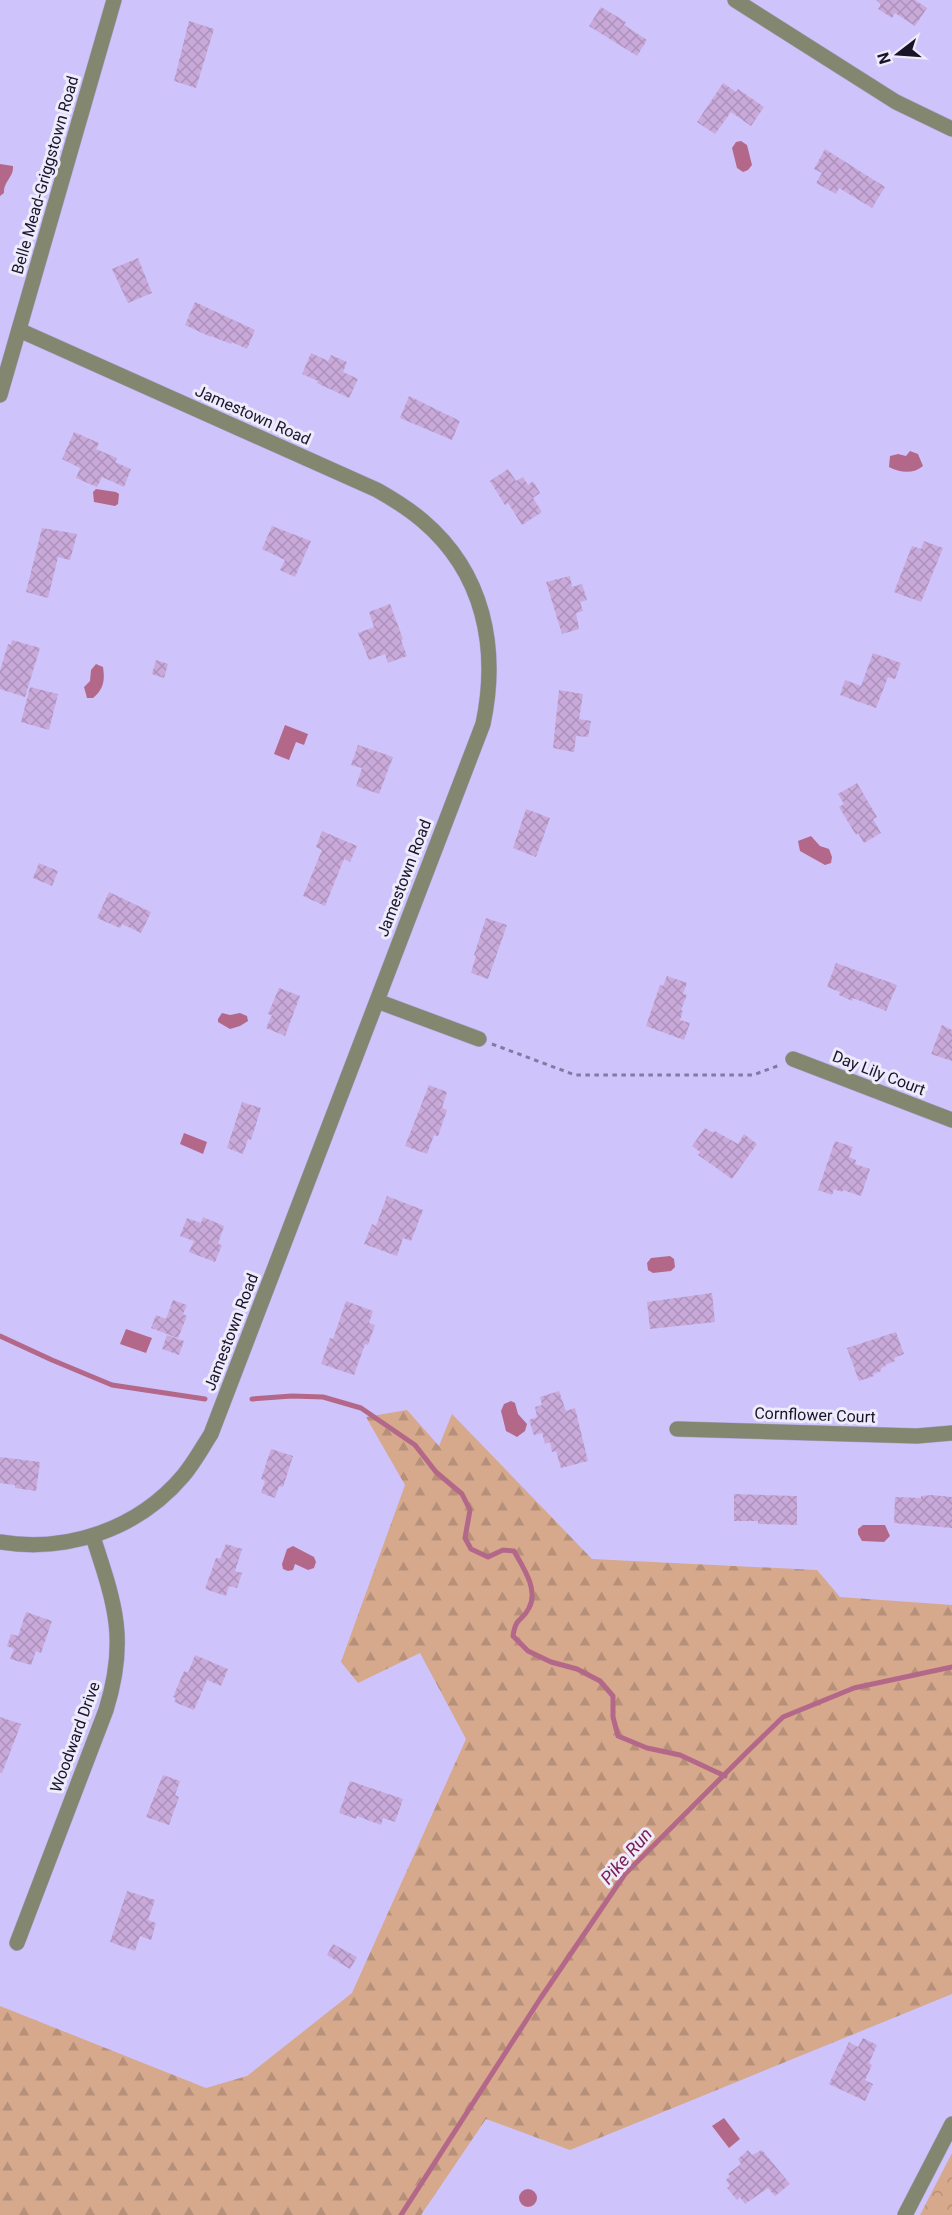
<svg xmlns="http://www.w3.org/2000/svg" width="952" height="2215" font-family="Roboto,sans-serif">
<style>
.forest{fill:url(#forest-firs)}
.park{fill:url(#park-crowns)}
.water{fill:#b46889}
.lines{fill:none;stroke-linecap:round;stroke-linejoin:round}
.stream{stroke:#b46889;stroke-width:5}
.building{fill:url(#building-cross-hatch)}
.minor-casing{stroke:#ada4d5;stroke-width:16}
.tertiary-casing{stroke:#ada4d5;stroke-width:16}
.path{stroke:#827aa3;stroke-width:3;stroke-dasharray:4.5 4.5;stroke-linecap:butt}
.minor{stroke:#84876f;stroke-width:15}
.tertiary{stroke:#84876f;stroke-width:15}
.labels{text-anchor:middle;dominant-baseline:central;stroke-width:6;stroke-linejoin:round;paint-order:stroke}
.street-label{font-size:16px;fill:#191428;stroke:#eeebfc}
.water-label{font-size:18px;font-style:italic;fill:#7a1d4d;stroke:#eeebfc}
</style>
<defs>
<pattern id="forest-firs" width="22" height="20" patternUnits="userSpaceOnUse" patternTransform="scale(1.5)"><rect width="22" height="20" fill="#d6a88c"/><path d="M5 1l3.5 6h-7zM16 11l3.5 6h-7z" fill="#b79079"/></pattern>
<pattern id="park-crowns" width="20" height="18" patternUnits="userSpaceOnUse" patternTransform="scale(1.5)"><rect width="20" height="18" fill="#d6a88c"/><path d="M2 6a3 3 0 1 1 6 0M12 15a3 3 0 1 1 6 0" fill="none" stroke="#b79079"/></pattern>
<pattern id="building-cross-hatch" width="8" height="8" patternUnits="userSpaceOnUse" patternTransform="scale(1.5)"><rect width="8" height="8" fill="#c9a9da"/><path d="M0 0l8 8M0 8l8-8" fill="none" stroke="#ac91bb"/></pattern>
</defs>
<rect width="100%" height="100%" fill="#cec4fb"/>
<path class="forest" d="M407 1410 439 1446 452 1414 592 1559 817 1570 840 1597 952 1605V1994L570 2150 486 2119 421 2215H0V2006L206 2088 247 2076 352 1993 466 1739 420 1653 358 1683 341 1662 405 1485 366 1417Z"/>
<path class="park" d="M952 2153V2215H920Z"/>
<path class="water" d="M741 141 747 145 752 165 748 170 743 172 737 168 732 148 736 142Z
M0 164 13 166C14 177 3 182 4 193L0 196Z
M910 451 918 454 923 466C914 474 900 473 889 467L890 456 898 454 906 456Z
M96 489 116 492 119 494 118 504 115 506 94 502 93 492Z
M96 664 103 667C105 680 104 689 93 698H87L84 687 90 681 91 670Z
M285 725 308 734 304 745 296 742 289 760 274 754Z
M811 836 820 846 829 849 832 857 831 863 825 865 800 851 798 841Z
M222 1013 230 1015 240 1013 247 1016 248 1021 240 1026 230 1029 218 1022V1019Z
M184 1133 207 1142 203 1154 180 1144Z
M670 1256 674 1259 675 1267 671 1271 653 1273 648 1270 647 1263 651 1258Z
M126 1329 152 1338 146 1353 120 1344Z
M511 1401 515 1403 518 1414 527 1424 525 1431 517 1437 506 1431 501 1411 504 1404Z
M863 1525H885L890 1536 884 1542 862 1541 858 1534V1529Z
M293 1546 314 1557 316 1562 314 1568 308 1570 295 1564 293 1570 288 1571 283 1569 282 1564 287 1549Z
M724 2118 740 2139 729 2148 712 2126Z
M519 2198a9 9 0 1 1 18 0a9 9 0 1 1-18 0Z"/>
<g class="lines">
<path class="stream" d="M0 1336 52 1360 112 1385 205 1399
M252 1399 292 1396 323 1397 361 1408 415 1445 436 1472 462 1494 470 1510 465 1538 471 1549 488 1557 503 1550 514 1551C523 1567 539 1590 529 1608 522 1622 516 1616 513 1636L528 1651 551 1662 577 1669 600 1681 613 1696V1717L618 1736 647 1748 680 1755 725 1776
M401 2215 540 1999 625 1874 749 1750 783 1717 854 1688 952 1667"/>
</g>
<path class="building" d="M876 0H915L927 8 915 26 895 13 892 18 878 9 881 4Z
M601 7 626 22 624 25 647 40 637 56 589 26Z
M189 21 214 29 196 88 174 81Z
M723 83 736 92 738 89 764 107 751 126 731 112 715 134 697 122Z
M825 149 885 187 872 208 839 188 836 194 816 183 822 173 814 169Z
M138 258 152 293 128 303 112 269Z
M195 302 255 330 247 349 232 342 231 344 211 336V337L185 325Z
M311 353 328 361 331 355 347 362 343 372 358 379 349 398 317 383 318 381 302 374Z
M409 396 460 421 452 440 400 418Z
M74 432 99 443 96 449 117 458 115 462 131 469 124 487 102 477 97 487 76 478 80 468 62 459Z
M508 469 516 481 523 477 528 485 533 481 540 493 533 498 542 512 522 525 508 503 505 505 490 481Z
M272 526 311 541 295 577 280 570 285 560 262 549Z
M42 528 77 534 70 560 58 557 48 598 26 592Z
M924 541 943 548 921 602 894 592 912 546 921 549Z
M570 576 572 587 582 584 587 600 580 602 583 611 576 613 579 629 562 634 546 582Z
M390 604 403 639 401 640 407 656 388 663 385 654 369 660 358 633 374 627 369 612Z
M12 640 40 648 25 697 0 689V671L8 644 11 645Z
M873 653 901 663 895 679 888 677 876 708 840 695 845 680 861 686Z
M156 660 168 664 164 678 152 674Z
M30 687 58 694 49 730 21 722Z
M559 690 583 694 579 719 591 721 588 737 576 736 574 752 553 748Z
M358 745 393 757 379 794 356 786 362 768 351 765Z
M857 783 877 817 873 819 881 833 864 843 858 833 856 835 839 807 844 804 838 794Z
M526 809 550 818 536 857 513 848Z
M322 831 357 846 350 862 344 859 325 906 303 896 322 850 316 847Z
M39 863 58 871 52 886 33 878Z
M109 892 151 912 141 933 122 924 120 928 97 918Z
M486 918 507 925 488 979 471 973 476 956 474 955Z
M836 963 897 985 886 1011 853 998 852 1001 839 995 840 992 827 987Z
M667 976 687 983 683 994 687 995 681 1010 683 1011 680 1020 690 1023 684 1040 646 1026 660 985 663 986Z
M279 988 300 996 285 1036 266 1028 272 1015 268 1014Z
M942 1025 952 1030V1061L931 1054Z
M429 1085 447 1092 442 1108 447 1110 438 1136 434 1135 427 1154 405 1146Z
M242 1102 261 1108 251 1140 248 1139 243 1154 227 1148Z
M705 1128 713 1133 715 1131 738 1144 744 1134 757 1144 732 1179 698 1155 700 1152 692 1146Z
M835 1141 853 1147 849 1157 856 1160 855 1164 870 1169 861 1196 843 1190 842 1192 834 1189 832 1195 818 1190Z
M387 1196 423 1210 411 1241 403 1238 397 1256 364 1244 372 1224 376 1226Z
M203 1217 224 1226 218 1244 222 1245 215 1262 189 1252 194 1241 180 1236 187 1218 201 1223Z
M712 1293 715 1322 650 1329 647 1302Z
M173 1300 187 1305 183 1314 187 1316 178 1338 151 1328 156 1315 166 1319Z
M346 1301 373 1311 369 1323 375 1325 368 1345 365 1344 354 1375 321 1364 330 1338 333 1339Z
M896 1332 904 1354 894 1358 895 1361 885 1365 886 1366 881 1368V1371L873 1374 874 1376 859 1381 847 1348Z
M167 1335 184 1341 179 1355 162 1349Z
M559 1391 566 1411 575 1408 588 1461 561 1468 556 1451 552 1452 550 1442 545 1444 542 1433 534 1435 529 1420 537 1417 535 1407 542 1405 540 1397Z
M271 1449 293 1456 283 1487 279 1486 275 1498 261 1493 265 1481 261 1479Z
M0 1457 40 1462 36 1491 15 1488V1485L0 1483Z
M734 1494 797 1496V1525L758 1524V1521H734Z
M932 1495 952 1497V1528L894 1523 895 1497 921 1498V1496Z
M226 1544 242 1549 235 1571 242 1573 237 1588 229 1586 226 1596 205 1589 216 1558 220 1559Z
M26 1612 52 1621 41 1653 36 1651 31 1665 10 1659 14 1649 7 1646 11 1634 18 1636Z
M195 1655 228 1669 221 1686 207 1680 194 1710 174 1702 176 1698 173 1697 184 1671 188 1673Z
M0 1717 21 1724 2 1773H0Z
M163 1775 180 1781 175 1795 179 1797 169 1825 146 1817Z
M350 1781 403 1799 395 1822 383 1818 381 1825 357 1816 356 1819 339 1813Z
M127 1891 155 1900 148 1920 156 1923 151 1940 140 1936 135 1951 110 1942Z
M333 1944 357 1957 350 1969 327 1955Z
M863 2038 877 2045 869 2063 872 2065 865 2080 873 2084 865 2101 829 2084 849 2042 858 2047Z
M748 2150 752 2155 762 2150 790 2184 775 2196 768 2188 745 2204 740 2197 737 2200 727 2188 730 2186 726 2180 730 2176 728 2174 741 2164 738 2159Z"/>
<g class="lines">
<defs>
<path id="minor" d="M377 1001 479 1039
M793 1059 952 1120
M677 1429 917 1436 952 1433
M0 1542C68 1553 138 1529 183 1476 194 1463 202 1448 211 1434L483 724C499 648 484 573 423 521 409 509 393 499 377 490L19 330
M17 1943 106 1710C128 1640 115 1604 93 1537"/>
<path id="tertiary" d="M735 0 896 102 952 129
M0 395 114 0
M905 2215 952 2124"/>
</defs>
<use href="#minor" class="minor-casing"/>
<use href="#tertiary" class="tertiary-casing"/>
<path class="path" d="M492 1044 575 1075H753L780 1065"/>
<use href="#minor" class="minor"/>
<use href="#tertiary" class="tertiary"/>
</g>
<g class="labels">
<g class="street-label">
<text transform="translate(45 175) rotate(-74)">Belle Mead-Griggstown Road</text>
<text transform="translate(253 415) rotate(24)">Jamestown Road</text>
<text transform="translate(404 878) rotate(-69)">Jamestown Road</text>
<text transform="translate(879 1073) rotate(21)">Day Lily Court</text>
<text transform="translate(231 1332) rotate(-69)">Jamestown Road</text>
<text transform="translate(815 1415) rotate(2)">Cornflower Court</text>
<text transform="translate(75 1737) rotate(-70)">Woodward Drive</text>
</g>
<g class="water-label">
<text transform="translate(626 1856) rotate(-49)">Pike Run</text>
</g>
</g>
<g transform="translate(898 54) rotate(253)" stroke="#eeebfc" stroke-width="4.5" paint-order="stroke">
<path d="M0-4.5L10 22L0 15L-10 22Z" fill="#191428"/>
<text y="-9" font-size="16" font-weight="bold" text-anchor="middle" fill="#191428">N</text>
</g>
</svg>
